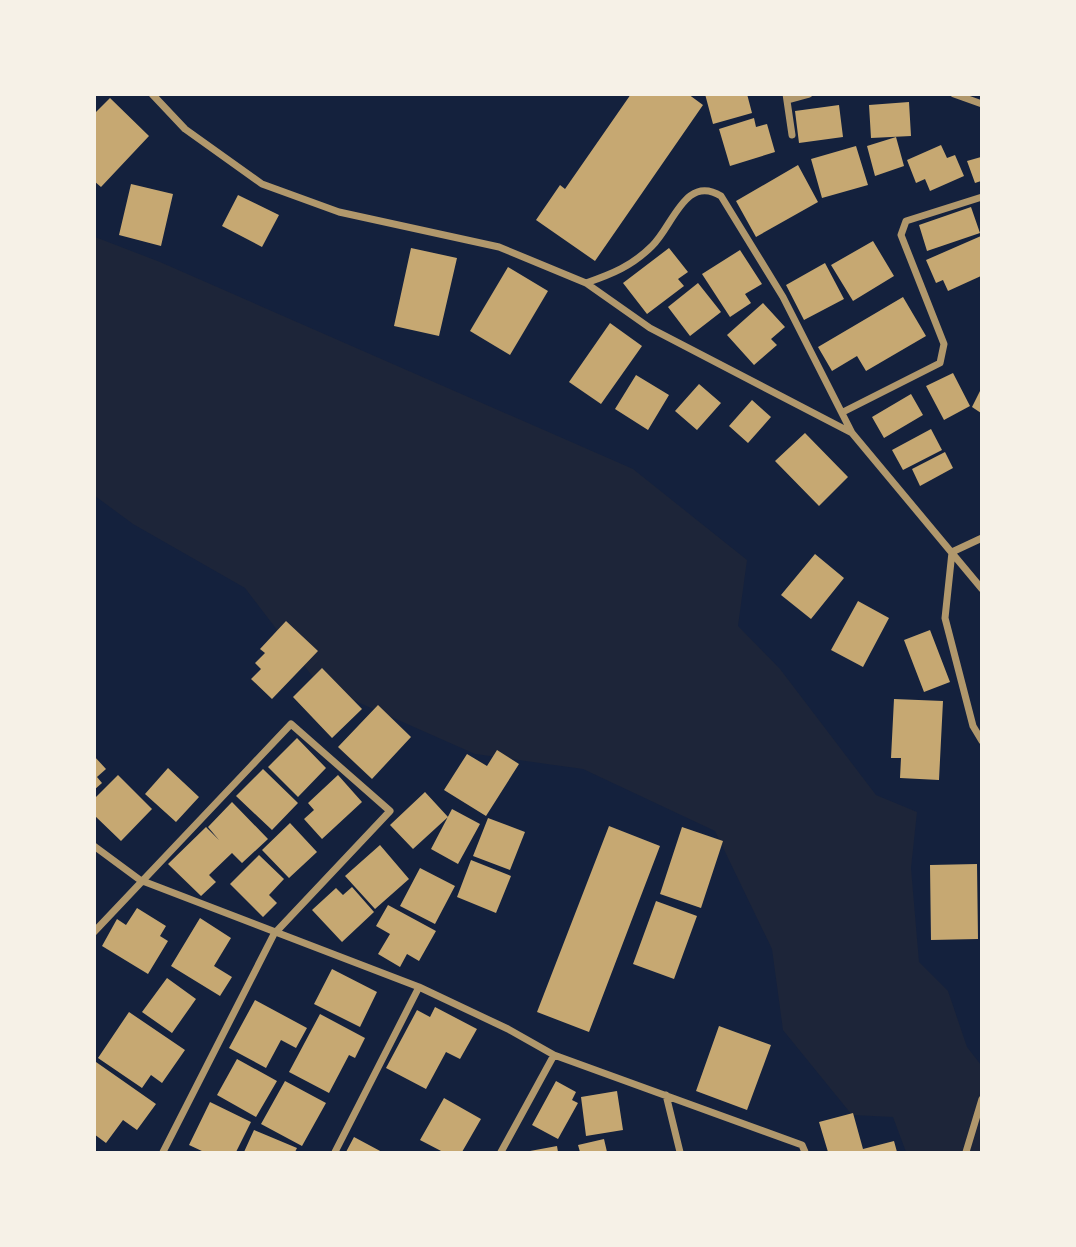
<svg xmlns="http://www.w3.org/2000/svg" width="1076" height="1247" font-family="Merriweather,serif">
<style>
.green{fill:#1d2539}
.building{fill:#c6a872}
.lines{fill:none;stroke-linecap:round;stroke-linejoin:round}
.minor{stroke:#b1986c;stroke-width:7}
</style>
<rect width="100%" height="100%" fill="#14213d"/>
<path class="green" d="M95 237 160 262 633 469 747 560 738 626 780 669 876 795 917 812 911 868 919 962 948 991 967 1047 981 1065V1152H906L893 1117 852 1115 783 1030 772 949 715 831 583 769 475 754 319 685 245 588 133 524 95 496Z"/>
<path class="building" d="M631 94H688L703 105 595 261 536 220 560 185 565 189Z
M705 94H747L752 113 713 124Z
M110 98 149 136 101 187 94 181V114Z
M909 102 911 136 871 138 869 105Z
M839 105 843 137 799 143 795 111Z
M754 118 756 127 767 124 775 152 730 166 719 129Z
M896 137 904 166 875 176 867 146Z
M941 145 947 158 955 155 964 176 930 191 925 179 916 183 907 160Z
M856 146 868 185 822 198 811 159Z
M981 157V181L975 183 967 161Z
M798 165 818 202 756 237 736 201Z
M131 184 173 194 161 246 119 235Z
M238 195 279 215 262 247 222 226Z
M971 207 980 233 927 251 919 225Z
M981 236V276L948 291 943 280 936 283 926 260Z
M873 241 894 276 853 301 831 265Z
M411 248 457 258 439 336 394 326Z
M669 248 688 272 678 279 684 286 647 314 623 283Z
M740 250 762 284 745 294 751 303 730 317 702 274Z
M825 263 844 299 804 320 786 285Z
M508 267 548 291 510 355 470 331Z
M698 283 721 312 690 336 668 307Z
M903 297 926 336 866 371 857 356 832 371 818 347Z
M763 303 785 327 771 339 777 345 754 365 727 335Z
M610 323 642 346 601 404 569 382Z
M953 373 970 406 944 420 926 386Z
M636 375 669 395 648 430 615 409Z
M699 384 721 403 697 430 675 411Z
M981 389V413L972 407Z
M911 394 923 415 884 438 872 417Z
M752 400 771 417 748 443 729 426Z
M931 429 942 450 903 470 892 450Z
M805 433 848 477 819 506 775 461Z
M945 452 953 468 920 486 912 469Z
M815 554 844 578 811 619 781 595Z
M858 601 889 618 863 667 831 650Z
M286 621 318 651 272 699 251 679 261 669 255 663 265 653 260 649Z
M930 630 950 682 924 692 904 640Z
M322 668 362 709 332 738 293 697Z
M894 699 943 701 939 780 900 778 901 758H891Z
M378 705 411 737 372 779 338 747Z
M297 738 326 768 298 797 268 767Z
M497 750 519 764 486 816 444 790 467 754 487 766Z
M94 756 106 769 97 777 102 783 94 790Z
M168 768 199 797 176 822 145 794Z
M263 769 298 803 272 830 236 796Z
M118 775 152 809 121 841 94 815V799Z
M338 775 362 802 322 839 304 819 314 810 308 803Z
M425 792 448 817 413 849 390 825Z
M232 802 268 839 242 863 232 853 209 875 216 882 201 896 168 864 206 827 219 840 208 827Z
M452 809 480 824 458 864 431 849Z
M488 818 525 832 510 870 473 856Z
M290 823 317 852 289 878 262 850Z
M609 826 660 846 589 1032 537 1012Z
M682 827 723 841 701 908 660 894Z
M380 845 409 879 375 909 345 876Z
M259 855 284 879 269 895 277 903 263 917 230 884Z
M471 860 511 876 496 913 457 897Z
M977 864 978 939 931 940 930 865Z
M420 868 455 886 435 924 400 906Z
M352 887 374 912 342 942 312 910 336 888 343 895Z
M656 901 697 916 674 979 633 964Z
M388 905 436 931 419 961 407 954 400 967 378 954 390 934 376 926Z
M137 908 166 926 160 936 168 941 148 974 102 946 117 919 126 925Z
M200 918 231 938 214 966 232 977 220 996 171 966Z
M332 969 377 992 360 1027 314 1004Z
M167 978 196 999 172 1033 142 1012Z
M255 1000 307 1028 296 1048 281 1040 266 1068 229 1048Z
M435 1007 477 1029 460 1059 446 1052 426 1089 386 1068 417 1010 430 1017Z
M129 1012 185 1050 162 1083 151 1075 142 1088 98 1058Z
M320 1014 365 1038 355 1058 349 1055 329 1093 289 1072Z
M719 1026 771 1045 747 1110 696 1091Z
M237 1059 277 1081 256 1117 217 1095Z
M96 1062 156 1104 137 1130 123 1120 106 1143 94 1134Z
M285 1081 326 1103 302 1146 261 1124Z
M556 1081 576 1092 572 1100 578 1103 558 1139 532 1125Z
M617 1091 623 1130 586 1136 581 1097Z
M444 1098 481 1119 462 1152H443L420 1140Z
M210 1102 251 1122 236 1152H204L189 1145Z
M853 1113 863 1149 894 1141 897 1152H828L819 1122Z
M254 1130 297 1148 295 1152H244Z
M354 1137 382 1152H346Z
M604 1139 607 1152H580L578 1145Z
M557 1146 558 1152H530V1151Z"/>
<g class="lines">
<path class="minor" d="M152 94 185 129 262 184 339 212 499 247 586 283 650 328 852 433 982 589
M786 94 792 135
M954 94 982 104
M787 100 809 94
M586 283C612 274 632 266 652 246 673 226 685 174 721 196L783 297 852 433
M843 412 940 363 944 344 901 235 906 221 982 197
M982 538 952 552 945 618 973 726 982 741
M94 846 140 880 419 987 508 1029 554 1055 802 1145 805 1152
M94 932 291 724 390 811 274 934 163 1152
M666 1095 680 1152
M335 1152 419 987
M501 1152 554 1055
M966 1152 982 1099"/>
</g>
<rect width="1076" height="1247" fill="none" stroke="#f6f1e7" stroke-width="192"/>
</svg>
